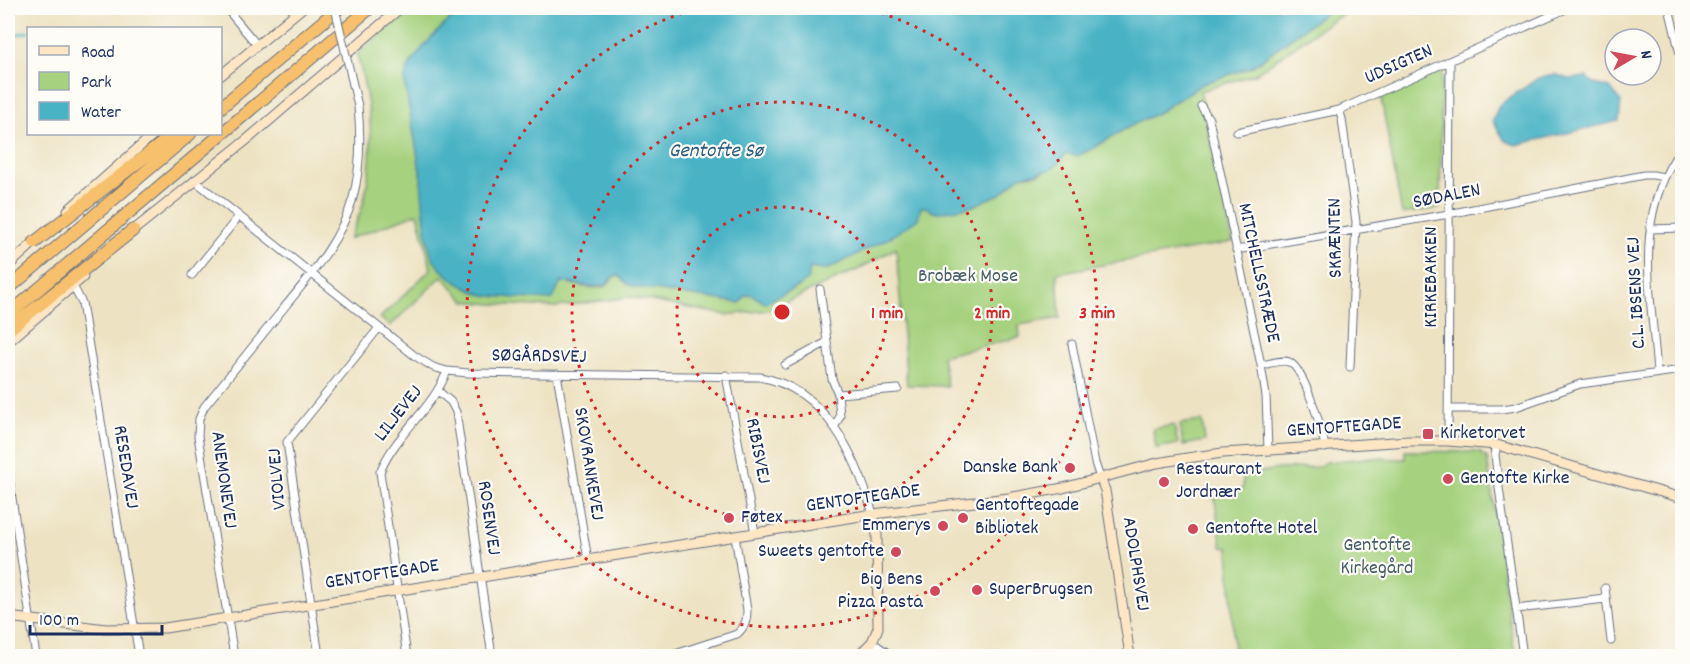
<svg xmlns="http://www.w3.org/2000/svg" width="1690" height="664" font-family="Dekko,sans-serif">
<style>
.green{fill:#a6d17e;stroke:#60806e;stroke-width:1.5}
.water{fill:#48b3c5;stroke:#327192;stroke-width:1.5}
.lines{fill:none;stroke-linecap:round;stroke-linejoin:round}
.stream{stroke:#48b3c5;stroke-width:3}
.street-casing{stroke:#646e81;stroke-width:9}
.secondary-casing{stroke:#646e81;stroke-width:11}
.highway-casing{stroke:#646e81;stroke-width:14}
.street{stroke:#fff;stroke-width:7}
.secondary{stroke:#fce6c4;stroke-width:9}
.highway{stroke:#f7c06c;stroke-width:12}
.street-bridge-casing{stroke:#646e81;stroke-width:9;stroke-linecap:butt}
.street-bridge{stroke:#fff;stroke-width:7}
.ring{fill:none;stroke:#d62828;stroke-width:3;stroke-dasharray:3 6}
.poi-dot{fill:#d1495b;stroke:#fdfcf7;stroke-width:2}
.labels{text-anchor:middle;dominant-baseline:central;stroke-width:4.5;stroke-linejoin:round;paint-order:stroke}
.street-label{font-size:20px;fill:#1b2f5e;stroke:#fdfcf7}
.park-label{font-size:20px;fill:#456068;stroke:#fdfcf7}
.poi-label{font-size:20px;fill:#1b2f5e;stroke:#fdfcf7;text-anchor:start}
.water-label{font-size:21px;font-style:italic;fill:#2b5d82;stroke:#fdfcf7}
.centre{fill:#d62828;stroke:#fdfcf7;stroke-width:3}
.ring-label{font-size:18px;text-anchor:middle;font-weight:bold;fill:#d62828;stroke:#fdfcf7;stroke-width:4.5;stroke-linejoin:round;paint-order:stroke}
</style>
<rect width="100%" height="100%" fill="#fdfcf7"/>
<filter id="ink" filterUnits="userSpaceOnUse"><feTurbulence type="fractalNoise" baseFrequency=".0167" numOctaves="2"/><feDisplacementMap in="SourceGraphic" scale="12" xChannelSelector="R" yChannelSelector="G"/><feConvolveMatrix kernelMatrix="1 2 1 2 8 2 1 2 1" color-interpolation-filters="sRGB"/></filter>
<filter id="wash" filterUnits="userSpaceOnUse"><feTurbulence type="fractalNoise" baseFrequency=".008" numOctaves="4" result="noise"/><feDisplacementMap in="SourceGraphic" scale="24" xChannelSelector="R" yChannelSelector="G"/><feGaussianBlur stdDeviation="1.35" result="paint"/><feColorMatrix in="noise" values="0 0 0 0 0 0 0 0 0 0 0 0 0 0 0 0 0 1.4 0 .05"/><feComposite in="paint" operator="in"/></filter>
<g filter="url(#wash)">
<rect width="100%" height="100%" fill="#ede2c1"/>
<path class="green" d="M412 8H466C451 16 414 54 407 71 405 75 406 80 405 85L420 169 428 241 436 263 464 285 479 294 554 295 561 282C573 284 596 292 607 285 612 281 612 277 618 275L629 285 635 287 740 303 745 296 751 294 765 303 801 285 811 268 825 270 830 268 921 207H926L933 212H940L973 206 1020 176 1039 174 1058 164 1066 154 1077 155 1094 148 1123 130 1159 112 1202 84 1251 67 1332 8H1355L1331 21 1255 74 1200 91 1233 242 1057 273 1060 318 1019 325 1020 337 942 356 947 386 907 385 896 248 859 269 768 310 726 315 630 297 556 307 492 304 465 301 442 276 390 326 380 318 431 269 418 213 349 239C354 227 361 214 364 200 376 149 371 104 357 54Z
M1442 70 1440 208 1402 214 1381 98Z
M1202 421 1205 441 1183 445 1180 424Z
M1174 425 1178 444 1156 448 1153 429Z
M1405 451 1479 452 1487 458 1515 656H1234L1229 548 1222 547 1214 494 1243 489V475L1279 469 1318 467 1326 462 1367 458 1405 459Z"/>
<path class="water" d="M466 8H1332L1251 67 1202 84 1159 112 1123 130 1094 148 1077 156 1066 154 1058 164 1049 170 1020 176 1002 193 973 206 940 212H933L926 207H921L918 219 889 238 830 268 825 270 810 268 808 279 801 285 765 303 751 294 745 296 740 303 635 287 629 285 618 275 612 277 606 285C590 288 577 284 561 282L553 299 550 300 489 296C470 292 446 278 435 262 424 245 423 193 420 171 416 142 410 114 405 85 405 80 405 75 407 71 414 54 450 16 466 8Z
M1554 74 1568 79 1586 77 1595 84 1610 88 1621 102 1619 121 1516 145 1505 141 1493 121 1499 105 1538 78Z"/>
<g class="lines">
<path class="stream" d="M8 36 28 32"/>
</g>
</g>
<g filter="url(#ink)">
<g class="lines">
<defs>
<path id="street" d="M226 8 257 45
M1669 8 1682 62
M1201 106 1209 119 1261 365 1266 396 1268 450
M1339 110 1342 119 1356 222 1350 367
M1237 132 1339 110 1568 8
M194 180 415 356 433 367 447 371 469 373 760 377C826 389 856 455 873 514
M1650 229 1682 228
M1236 250 1443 215 1644 175H1653L1664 177
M192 275 239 216
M73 286 82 303 139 656
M820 289 832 379 838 394 840 416 835 426
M1072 344 1095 463 1100 478
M785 365 827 342
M1261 365C1269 364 1283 359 1289 362 1304 368 1323 432 1325 448
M1657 373C1652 294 1631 216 1682 148
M557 374 588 560
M726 375 755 533
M438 391 451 402 456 412 492 656
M838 394 898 389
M1448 409H1502L1516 407 1580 384 1682 370
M1448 441 1450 61
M1497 445 1495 455 1498 481 1523 656
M8 472 36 656
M1605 588 1611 641
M1516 609 1606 599
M872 642 892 656
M234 656 198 436 199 419 204 407C229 376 254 345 279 314 308 278 340 243 353 198 361 167 361 137 358 106
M319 656 287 442 378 329
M407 656 380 472C396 433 433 409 447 371
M669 656 737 634C745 627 747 621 747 610L735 536"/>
<path id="secondary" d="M220 76 302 8
M68 210 154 134
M130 233 249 138 400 8
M8 266 39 238
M8 342 83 277
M1100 478 1105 490 1130 656
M8 617 106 629 165 628 873 514 1008 498 1063 488 1157 463 1187 458 1223 453 1409 441H1448L1497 445 1682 498
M858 656 872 642 878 628 877 535 873 514"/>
<path id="highway" d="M220 108 339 8
M35 242 174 134
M8 289 190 134
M8 315 370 8
M8 330 133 230"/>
</defs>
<use href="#street" class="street-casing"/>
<use href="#secondary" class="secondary-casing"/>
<use href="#highway" class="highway-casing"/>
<use href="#street" class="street"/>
<use href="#secondary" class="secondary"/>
<use href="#highway" class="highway"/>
<defs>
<path id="street-bridge" d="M335 8 358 106"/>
</defs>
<use href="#street-bridge" class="street-bridge-casing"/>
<use href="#street-bridge" class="street-bridge"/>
</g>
</g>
<g class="ring">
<circle cx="782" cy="312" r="105"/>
<circle cx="782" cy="312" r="210"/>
<path d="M864 8A315 315 0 1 1 700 8"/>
</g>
<g class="poi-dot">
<rect x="1422" y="428" width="12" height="12" rx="3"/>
<circle cx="1070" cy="468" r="6"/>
<circle cx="1448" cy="479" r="6"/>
<circle cx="1164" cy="482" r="6"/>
<circle cx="729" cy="518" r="6"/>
<circle cx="963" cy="518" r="6"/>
<circle cx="943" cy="526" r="6"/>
<circle cx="1193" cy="529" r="6"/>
<circle cx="896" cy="552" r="6"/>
<circle cx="977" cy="590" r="6"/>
<circle cx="935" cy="591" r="6"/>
</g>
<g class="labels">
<g class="street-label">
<text transform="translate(1399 65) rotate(-24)">UDSIGTEN</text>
<text transform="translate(1447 197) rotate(-11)">SØDALEN</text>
<text transform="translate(1336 238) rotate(-91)">SKRÆNTEN</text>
<text transform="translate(1258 273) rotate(78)">MITCHELLSSTRÆDE</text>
<text transform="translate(1432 277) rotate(-90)">KIRKEBAKKEN</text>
<text transform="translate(1637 293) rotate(-93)">C.L. IBSENS VEJ</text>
<text transform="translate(539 357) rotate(1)">SØGÅRDSVEJ</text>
<text transform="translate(399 414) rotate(-52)">LILJEVEJ</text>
<text transform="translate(1344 428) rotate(-4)">GENTOFTEGADE</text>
<text transform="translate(757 451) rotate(79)">RIBISVEJ</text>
<text transform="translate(588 464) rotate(81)">SKOVRANKEVEJ</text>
<text transform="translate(125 467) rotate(81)">RESEDAVEJ</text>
<text transform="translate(278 479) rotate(-95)">VIOLVEJ</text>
<text transform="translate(223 480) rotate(82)">ANEMONEVEJ</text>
<text transform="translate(863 499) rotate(-8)">GENTOFTEGADE</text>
<text transform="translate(488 518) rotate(82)">ROSENVEJ</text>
<text transform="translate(1135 564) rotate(81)">ADOLPHSVEJ</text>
<text transform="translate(382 575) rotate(-9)">GENTOFTEGADE</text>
</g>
<g class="park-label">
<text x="968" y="277">Brobæk Mose</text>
<text x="1377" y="546">Gentofte<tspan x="1377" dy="23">Kirkegård</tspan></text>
</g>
<g class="poi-label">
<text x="1440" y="434">Kirketorvet</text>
<text x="1058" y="468" text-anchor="end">Danske Bank</text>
<text x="1176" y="470">Restaurant<tspan x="1176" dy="23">Jordnær</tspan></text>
<text x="1460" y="479">Gentofte Kirke</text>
<text x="975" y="506">Gentoftegade<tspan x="975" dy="23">Bibliotek</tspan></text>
<text x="741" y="518">Føtex</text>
<text x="931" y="526" text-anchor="end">Emmerys</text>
<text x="1205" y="529">Gentofte Hotel</text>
<text x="884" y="552" text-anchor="end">Sweets gentofte</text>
<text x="923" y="580" text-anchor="end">Big Bens<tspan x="923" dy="23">Pizza Pasta</tspan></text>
<text x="989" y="590">SuperBrugsen</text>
</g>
<g class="water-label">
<text x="716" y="152">Gentofte Sø</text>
</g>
</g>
<circle cx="782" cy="312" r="9" class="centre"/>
<g class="ring-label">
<text x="887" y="318">1 min</text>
<text x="992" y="318">2 min</text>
<text x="1097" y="318">3 min</text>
</g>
<rect width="1690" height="664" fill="none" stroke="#fdfcf7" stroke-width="30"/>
<rect x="27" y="27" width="195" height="108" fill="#fdfcf7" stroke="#a3aaba" stroke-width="1.5"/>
<rect x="39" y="46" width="30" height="9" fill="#fce6c4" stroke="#a3aaba" stroke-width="1.5"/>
<text x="81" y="57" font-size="18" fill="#1b2f5e">Road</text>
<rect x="39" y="72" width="30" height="18" fill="#a6d17e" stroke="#a3aaba" stroke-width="1.5"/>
<text x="81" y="87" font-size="18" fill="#1b2f5e">Park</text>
<rect x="39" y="102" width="30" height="18" fill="#48b3c5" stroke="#a3aaba" stroke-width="1.5"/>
<text x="81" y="117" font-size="18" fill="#1b2f5e">Water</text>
<g transform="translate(1633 57) rotate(80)"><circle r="28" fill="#fdfcf7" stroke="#a3aaba" stroke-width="1.5"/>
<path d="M0-4.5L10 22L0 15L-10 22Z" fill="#d1495b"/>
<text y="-9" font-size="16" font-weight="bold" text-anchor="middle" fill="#1b2f5e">N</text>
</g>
<path d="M30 625v9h132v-9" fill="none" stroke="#1b2f5e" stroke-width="3"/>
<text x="39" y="625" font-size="18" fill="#1b2f5e" stroke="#fdfcf7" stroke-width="4.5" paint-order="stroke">100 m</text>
</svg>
